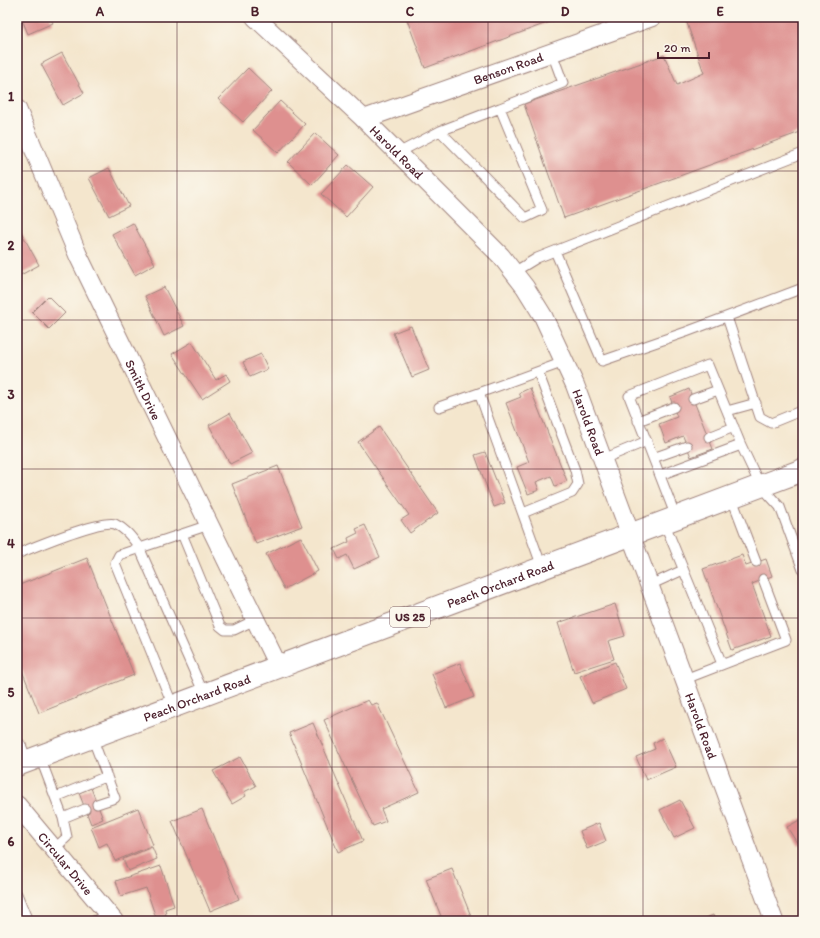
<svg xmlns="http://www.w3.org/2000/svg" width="820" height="938" font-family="Itim,sans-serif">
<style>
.building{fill:#de908f}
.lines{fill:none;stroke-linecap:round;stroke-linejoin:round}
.service-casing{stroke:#9f827c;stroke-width:11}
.minor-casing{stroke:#9f827c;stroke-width:20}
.primary-casing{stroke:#9f827c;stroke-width:24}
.service{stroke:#fff;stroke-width:9}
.minor{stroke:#fff;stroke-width:18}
.primary{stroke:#fff;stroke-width:22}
.grid{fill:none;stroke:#4a1f2b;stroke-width:1;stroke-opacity:0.55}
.labels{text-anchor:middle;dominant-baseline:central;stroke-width:4;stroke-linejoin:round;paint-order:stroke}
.shield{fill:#fbf7ec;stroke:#7f6065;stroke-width:1}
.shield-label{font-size:12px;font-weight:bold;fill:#4a1f2b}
.street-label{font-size:13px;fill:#4a1f2b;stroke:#fbf7ec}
.neatline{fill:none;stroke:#4a1f2b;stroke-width:1.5}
.grid-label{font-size:13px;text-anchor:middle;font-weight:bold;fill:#4a1f2b}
</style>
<rect width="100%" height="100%" fill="#fbf7ec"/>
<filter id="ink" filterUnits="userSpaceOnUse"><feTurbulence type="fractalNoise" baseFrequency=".025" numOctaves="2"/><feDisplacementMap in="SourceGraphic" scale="8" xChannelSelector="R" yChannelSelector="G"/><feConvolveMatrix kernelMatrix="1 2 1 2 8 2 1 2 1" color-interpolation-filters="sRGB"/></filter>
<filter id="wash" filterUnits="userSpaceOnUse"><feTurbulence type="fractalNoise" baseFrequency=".012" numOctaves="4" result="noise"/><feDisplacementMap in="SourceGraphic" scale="16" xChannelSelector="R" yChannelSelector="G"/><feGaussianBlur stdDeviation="0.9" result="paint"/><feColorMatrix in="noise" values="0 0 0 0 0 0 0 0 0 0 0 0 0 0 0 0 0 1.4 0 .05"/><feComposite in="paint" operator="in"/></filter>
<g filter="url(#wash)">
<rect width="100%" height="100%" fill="#f4e6cd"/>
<g id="blocks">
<path class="building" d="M21 17H50L53 23 28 34Z
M406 17H563L425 68Z
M694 17H803V131L564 218 524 104 664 55 677 85 704 73 686 20Z
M62 53 84 93 63 105 41 64Z
M248 68 272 91 243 122 218 99Z
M280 101 305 124 278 153 253 130Z
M315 133 339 155 312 185 288 162Z
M348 165 373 187 346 217 321 194Z
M109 168 129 206 109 216 89 178Z
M133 223 155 264 135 275 112 234Z
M21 232 39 265 17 277V234Z
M164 287 184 326 164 336 145 296Z
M48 296 65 313 49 329 32 312Z
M411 326 429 370 412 377 393 333Z
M192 342 216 380 226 374 230 381 202 399 172 354Z
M261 354 268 369 250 377 243 362Z
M530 388 567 481 555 486 551 476 536 482 539 490 528 494 517 467 529 462 506 403 521 397 519 393Z
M689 389 713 449 691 457 683 436 666 443 659 424 677 417 670 397Z
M230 413 252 453 230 464 209 425Z
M379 427 438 513 410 533 401 520 409 515 358 442Z
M485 452 505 503 494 507 475 455Z
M278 466 302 526 256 544 232 484Z
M365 525 380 557 354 569 347 555 339 559 334 549 349 542 348 538 358 533 356 529Z
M301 537 318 571 284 589 266 554Z
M742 555 746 566 766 559 772 576 752 584 771 636 732 650 703 569Z
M87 558 134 675 39 713 17 658V586Z
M615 604 625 636 608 641 614 659 574 672 558 623Z
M615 662 626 689 592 703 580 676Z
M460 663 474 697 446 708 432 674Z
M368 700 371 705 377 703 419 792 381 809 386 821 373 826 324 720Z
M313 723 363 841 338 852 289 733Z
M663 738 676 767 646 780 636 757 655 749 653 743Z
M240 757 256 786 244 792 246 796 232 804 213 771Z
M91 788 103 819 91 824 79 793Z
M680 800 695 828 674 838 660 810Z
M138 808 153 845 115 861 107 843 99 847 91 827Z
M202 809 239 899 210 911 172 821Z
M803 818V843L799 846 787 827Z
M599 823 606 841 587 849 580 831Z
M152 847 157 859 128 871 123 859Z
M161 866 174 906 165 909 166 915 156 918 146 888 121 896 116 881Z
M452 869 473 921H443L426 879Z
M713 915 715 921H699Z"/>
</g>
</g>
<g filter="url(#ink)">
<use href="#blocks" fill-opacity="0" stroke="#9f827c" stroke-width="1"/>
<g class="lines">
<defs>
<path id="service" d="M500 108 563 83 552 53
M398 153 440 131 500 108 542 210 525 218 440 131
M555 251 602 361 686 332 803 288
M514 272 537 258 803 153
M727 317 760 417 771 423 803 410
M693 399 718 390
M439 407 479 393
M727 411 756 403
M638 421 674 407
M709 437 734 427
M653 458 687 446
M603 459 647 441
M660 475 741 445
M731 496 756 562
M523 513 572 493 578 484 575 470 538 372
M676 517 629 396 708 365 741 445 760 485 780 507 803 570
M664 522 722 664
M182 534 220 626 225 630H234L255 620
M17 554C34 547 101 519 115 524 126 529 132 538 139 547L204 694
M542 567 479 393 564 362
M650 585 683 570
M685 679 786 640 763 579
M173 706 115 563 119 555 209 525
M92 737 115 798 97 804
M40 757 63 818 67 837 54 849
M56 797 107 776
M63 818 85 809
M17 894 28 921
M94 921 109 914"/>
<g id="minor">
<path id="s1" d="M255 17 364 119 501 256 525 287 543 316 575 385 774 921"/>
<path id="s2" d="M17 109 78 255 278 666"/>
<path id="s3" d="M364 119 652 17"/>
<path d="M17 747 23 763"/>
<path id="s4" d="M17 805 114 921"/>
</g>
<g id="primary">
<path id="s5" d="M17 765 803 470"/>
</g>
</defs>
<use href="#service" class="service-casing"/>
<use href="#minor" class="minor-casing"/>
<use href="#primary" class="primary-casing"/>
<use href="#service" class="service"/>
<use href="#minor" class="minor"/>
<use href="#primary" class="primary"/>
</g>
</g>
<path class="grid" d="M177 17V921M332 17V921M488 17V921M643 17V921M17 171H803M17 320H803M17 469H803M17 618H803M17 767H803"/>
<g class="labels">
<rect class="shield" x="390" y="607" width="40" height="20" rx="3"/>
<g class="shield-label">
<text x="410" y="617">US 25</text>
</g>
<g class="street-label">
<text stroke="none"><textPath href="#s3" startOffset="153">Benson Road</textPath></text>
<text stroke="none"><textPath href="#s1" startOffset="196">Harold Road</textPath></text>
<text stroke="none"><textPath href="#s2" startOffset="308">Smith Drive</textPath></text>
<text stroke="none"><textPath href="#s1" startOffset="532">Harold Road</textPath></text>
<text stroke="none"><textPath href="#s5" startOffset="516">Peach Orchard Road</textPath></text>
<text stroke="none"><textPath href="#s5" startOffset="192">Peach Orchard Road</textPath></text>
<text stroke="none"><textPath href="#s1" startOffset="856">Harold Road</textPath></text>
<text stroke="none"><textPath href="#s4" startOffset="76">Circular Drive</textPath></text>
</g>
</g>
<rect width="820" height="938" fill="none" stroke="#fbf7ec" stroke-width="44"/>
<path d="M658 52v6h51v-6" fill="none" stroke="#4a1f2b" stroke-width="2"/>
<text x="664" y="52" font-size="12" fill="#4a1f2b" stroke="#fbf7ec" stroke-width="3" paint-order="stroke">20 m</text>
<rect x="22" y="22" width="776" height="894" class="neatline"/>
<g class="grid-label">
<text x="100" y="16">A</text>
<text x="255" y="16">B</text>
<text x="410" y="16">C</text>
<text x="565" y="16">D</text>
<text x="720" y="16">E</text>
<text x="11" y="101">1</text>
<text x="11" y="250">2</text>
<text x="11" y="399">3</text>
<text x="11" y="548">4</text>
<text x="11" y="697">5</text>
<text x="11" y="846">6</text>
</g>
</svg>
